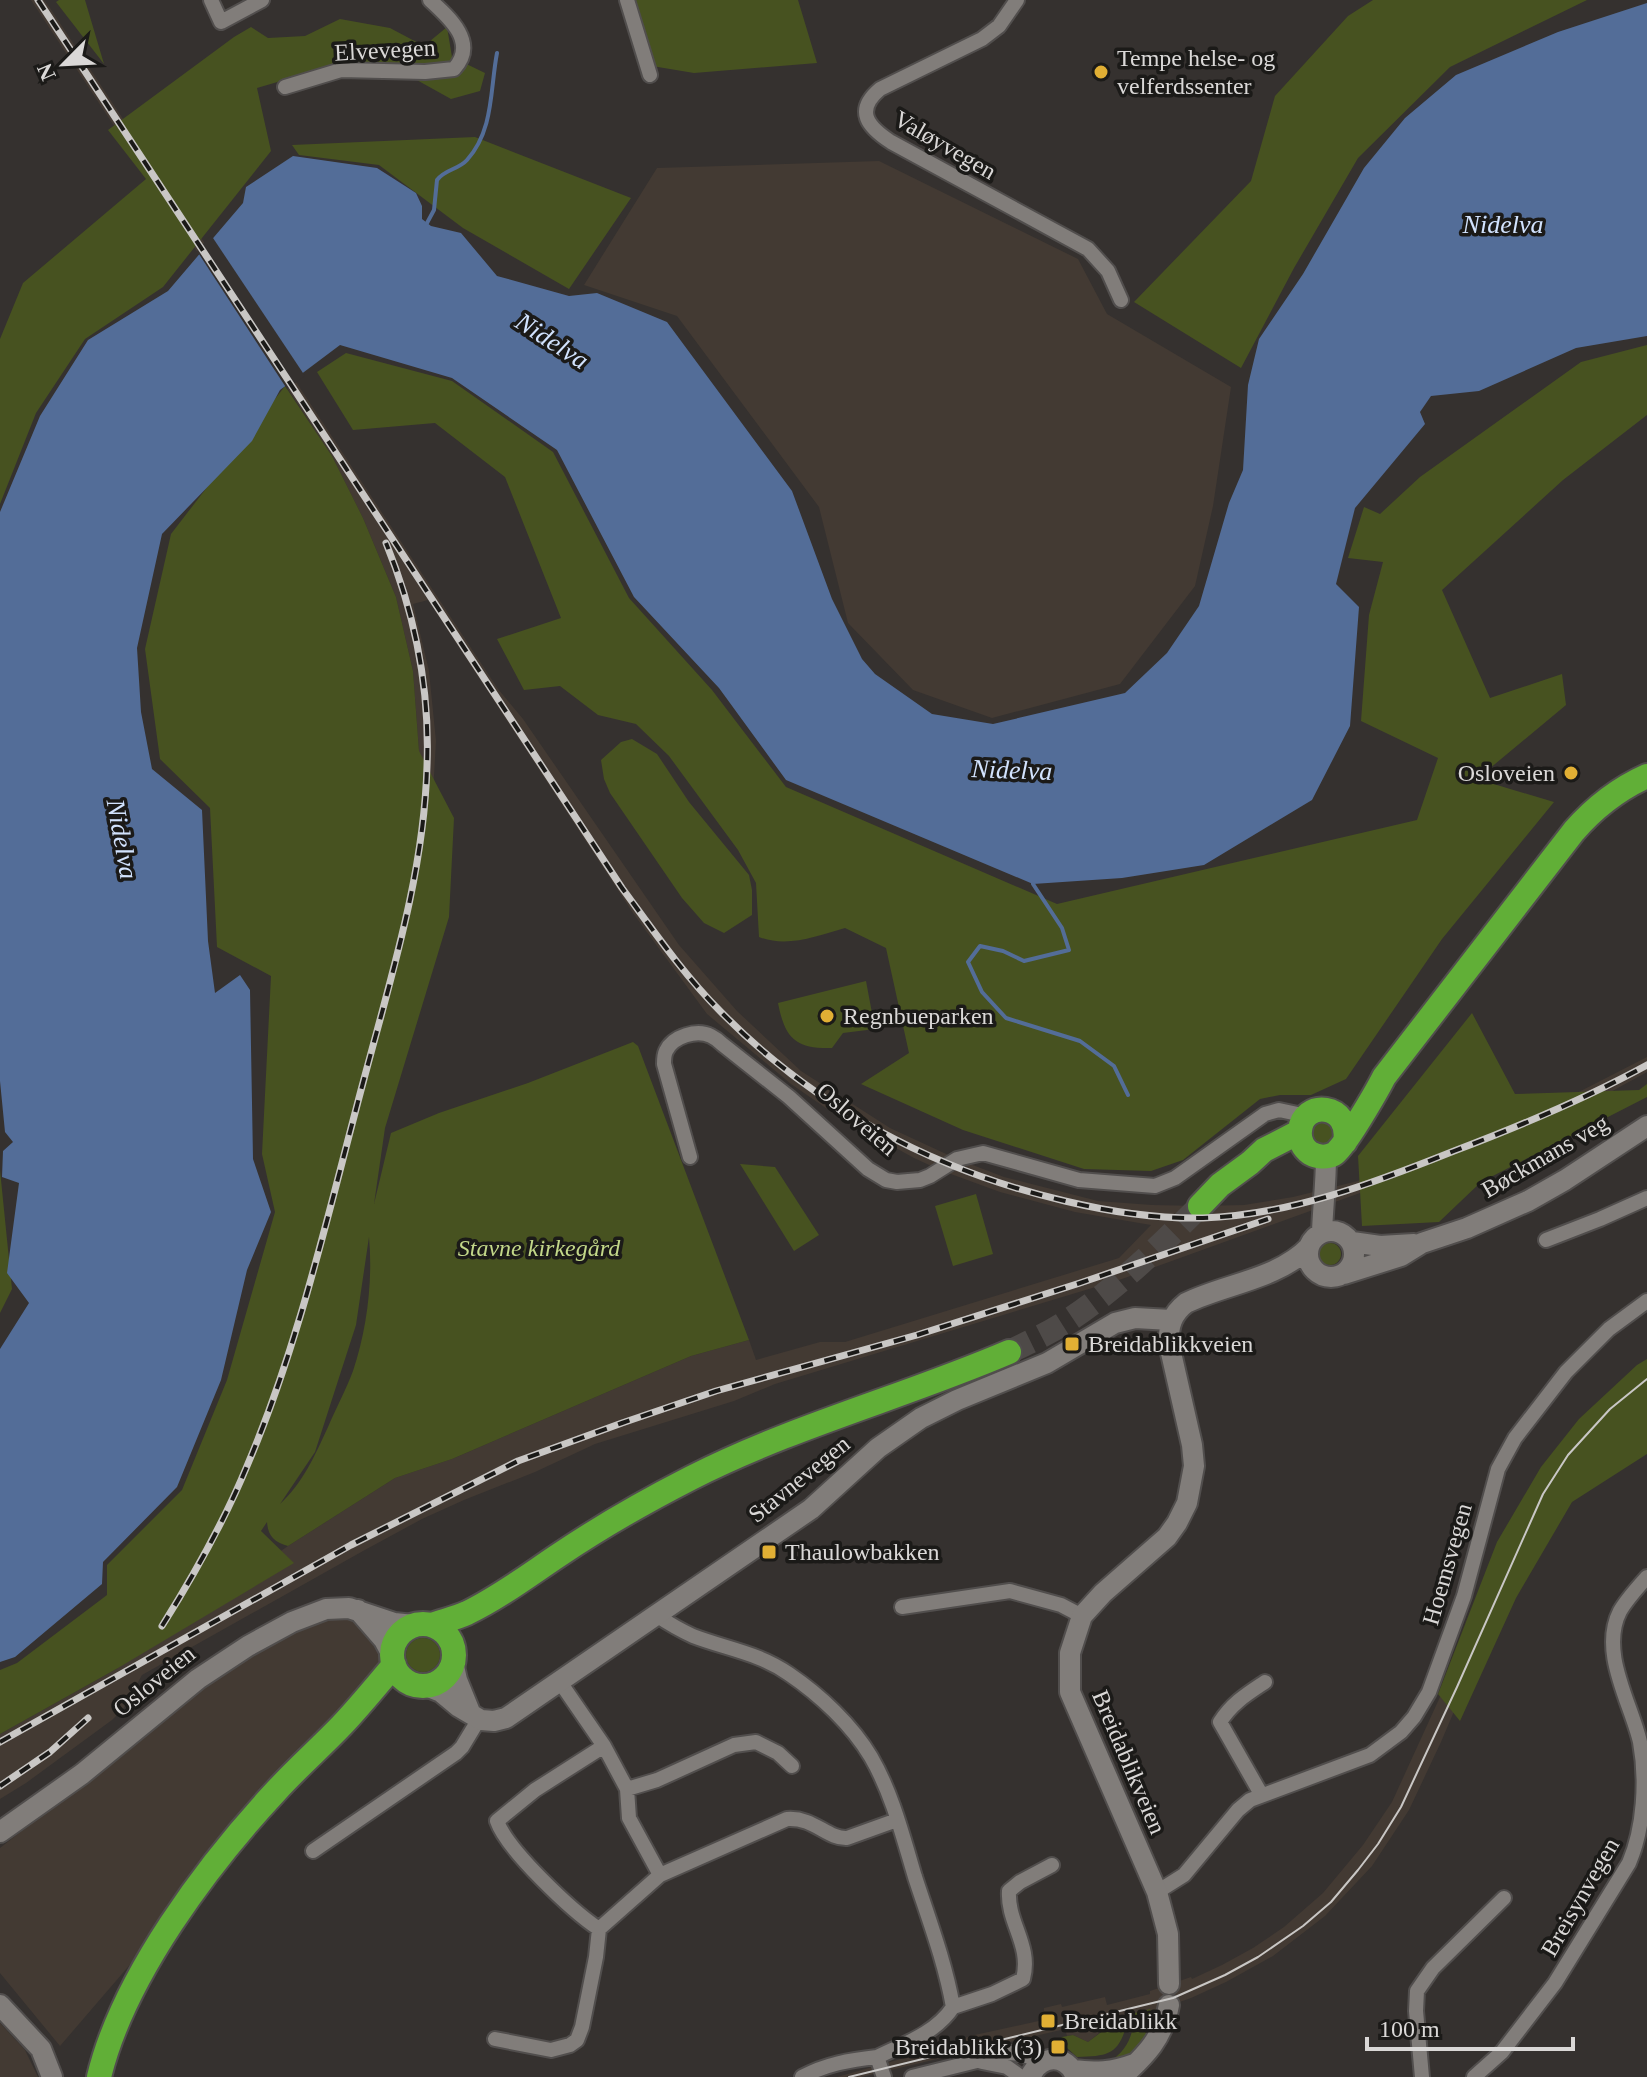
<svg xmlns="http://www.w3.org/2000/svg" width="1647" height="2077" font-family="Georgia,serif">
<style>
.built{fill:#433a33;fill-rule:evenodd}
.green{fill:#475220;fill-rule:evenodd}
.water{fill:#536d98}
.pier{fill:#35312f}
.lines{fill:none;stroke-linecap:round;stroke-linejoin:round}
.stream{stroke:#536d98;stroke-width:4}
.highway-tunnel{stroke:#4e4a48;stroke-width:24;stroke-dasharray:24 12;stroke-linecap:butt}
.street-casing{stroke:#514e4d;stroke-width:18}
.secondary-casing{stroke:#514e4d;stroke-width:24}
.highway-casing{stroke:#514e4d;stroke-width:28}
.street{stroke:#817d7a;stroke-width:14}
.secondary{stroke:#817d7a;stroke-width:20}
.highway{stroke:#61af37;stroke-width:24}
.tram{stroke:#c9c7c5;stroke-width:2}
.rail-casing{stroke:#c9c7c5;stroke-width:7}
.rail{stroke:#1b1a18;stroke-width:4;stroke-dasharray:12;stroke-linecap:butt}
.poi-dot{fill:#e1af34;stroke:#1b1a18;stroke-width:3}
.labels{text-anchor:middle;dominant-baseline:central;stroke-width:7;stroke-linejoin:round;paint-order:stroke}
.street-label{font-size:24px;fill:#dad8d7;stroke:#1b1a18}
.poi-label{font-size:24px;fill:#dad8d7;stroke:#1b1a18;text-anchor:start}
.park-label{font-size:24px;font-style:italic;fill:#c3d889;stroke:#1b1a18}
.water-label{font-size:26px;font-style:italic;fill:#d2e3fe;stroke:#1b1a18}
</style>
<rect width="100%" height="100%" fill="#35312f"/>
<path class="built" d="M31 0H44L50 8 498 689 523 719 679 945 737 1011 801 1071 890 1128 957 1159 1004 1177 1098 1201 1152 1205 1200 1206 1244 1205 1293 1197 1358 1181 1518 1120 1569 1097 1647 1057V1072L1596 1100 1521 1134 1443 1163 1122 1279 775 1384 734 1401 595 1444 535 1472 464 1500 422 1519 363 1551 142 1675 123 1709 112 1720 26 1783 0 1799V1734L118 1668 171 1598 210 1528 243 1455 272 1377 303 1274 402 902 413 825 419 751 413 671 396 597 363 518 332 456ZM428 600 633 913 707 1014 791 1084 836 1115 914 1158 940 1170 1000 1192 1075 1212 1151 1225 1119 1258 845 1342H820L756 1360 749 1340 691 1356 452 1459 395 1478 288 1546 169 1629 231 1515 259 1454 284 1392 354 1142 419 879 432 811 436 741 429 671 413 604Z
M879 161 1078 259 1107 314 1231 387 1213 506 1195 586 1120 684 992 718 913 690 848 623 819 507 677 316 584 285 657 168Z
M1612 1413 1478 1655 1441 1742 1409 1810 1372 1866 1325 1916 1273 1956 1226 1982 1191 1998 1151 2012 1113 2019 1114 2026 1103 2030 1088 2042 1073 2035 1067 2036 1065 2029 861 2077H837L929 2051 970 2036 1043 2020 1041 2012 1044 2011V2008L1061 2004 1062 2007 1105 1997 1107 2005 1150 1994V1991L1191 1977 1192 1979 1222 1965 1253 1948 1284 1927 1323 1893 1363 1845 1392 1802 1466 1640Z
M350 1617 366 1628 381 1652 382 1663 378 1676 60 2046 0 1973V1848L230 1667 282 1637 322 1618Z
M0 2023 25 2050 38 2077H0Z"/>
<path class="green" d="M59 0H85L104 64 56 2Z
M633 0H798L817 63 694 73 652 66 645 35Z
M1373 0H1587L1450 67 1358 158 1294 268 1241 368 1134 302 1251 181 1275 96 1348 16Z
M340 19 390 28 424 46 447 27 452 57 485 73 480 91 451 99 388 64 342 63 257 88 271 151 163 287 85 339 36 413 0 504V339L23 283 146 179 108 130 234 37 251 27 268 38 305 36Z
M475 137 631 198 569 289 463 228 379 165 299 155 292 145Z
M1647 345V415L1563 480 1442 590 1490 698 1562 674 1566 705 1477 779 1554 802 1442 939 1346 1079 1311 1095H1280L1260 1099 1183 1160 1151 1171 1084 1169 963 1130 861 1084 909 1053 886 948 845 928C817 936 787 948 759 937L756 883 738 850 669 756 636 724 598 715 560 686 524 690 497 639 561 618 505 477 435 423 353 430 317 372 346 353 452 381 553 452 629 598 712 690 786 787 1057 904 1417 820 1438 758 1361 721 1369 615 1383 562 1348 558 1364 507 1380 514 1420 477 1581 362Z
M285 386 332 456 363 518 396 597 413 671 419 751 454 818 449 917 385 1128 374 1204 391 1133 439 1113 528 1083 633 1042 638 1046 749 1340 691 1356 452 1459 395 1478 288 1546C274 1542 268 1536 267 1522L261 1531 294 1563 118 1668 0 1734V1670L17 1663 107 1595V1565L182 1490 227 1380 275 1212 262 1154 271 976 217 947 210 808 160 759 145 649 171 534ZM369 1237C373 1281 367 1329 353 1371 346 1390 336 1408 328 1427 315 1455 303 1483 280 1504L315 1452 356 1325Z
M632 739 657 754 689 802 749 875 752 890V915L724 933 704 923 682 898 610 793 604 779 601 760 621 742Z
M866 981 875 1029 843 1033 832 1048C796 1049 785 1039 778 1003Z
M1472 1013 1515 1094 1639 1090 1647 1084V1097L1481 1182 1439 1222 1362 1226 1358 1156Z
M1322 1122C1333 1123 1334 1129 1335 1139L1323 1147 1311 1140V1130L1317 1123Z
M740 1164 775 1167 819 1235 794 1251Z
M0 1170 12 1289 0 1313Z
M976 1194 993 1254 953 1266 935 1206Z
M1319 1254a11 11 0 1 1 22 0a11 11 0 1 1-22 0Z
M1647 1359V1454L1572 1502 1516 1598 1460 1721 1438 1694 1497 1542 1541 1467 1579 1419 1637 1365Z
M406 1655a17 17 0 1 1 34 0a17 17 0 1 1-34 0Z
M1161 2008C1153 2038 1139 2055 1109 2062 1125 2052 1132 2039 1134 2020H1128C1119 2054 1111 2056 1077 2057L1066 2047 1068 2044 1064 2040 1062 2041 1060 2039 1062 2037 1073 2035 1088 2042 1104 2030 1114 2026 1113 2019 1150 2009 1151 2011Z"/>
<path class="water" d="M1647 3V336L1576 348 1479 391 1431 396 1420 412 1425 424 1355 508 1336 584 1359 607 1350 726 1312 800 1204 865 1122 878 1033 884 786 780 719 688 634 597 557 450 452 378 340 345 280 390 252 441 162 534 137 648 141 712 152 769 202 810 208 941 215 993 240 975 250 990 253 1159 271 1212 247 1270 221 1380 177 1487 103 1562 102 1584 15 1657 0 1662V1349L29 1303 7 1273 19 1183 2 1177 3 1151 13 1142 5 1132 0 1081V512L40 416 88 340 168 291 243 203 246 187 293 156 377 168 416 193 422 206V219L431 226 461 233 497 276 569 296 597 293 667 322 792 491 832 599 862 659 875 674 932 714 993 724 1125 693 1167 653 1199 606 1229 503 1243 470 1248 385 1259 339 1303 274 1364 168 1405 118 1456 75 1558 32Z"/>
<path class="pier" d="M211 235 305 376 287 389 197 251Z"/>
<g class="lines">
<path class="stream" d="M427 223 434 210 437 180C445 169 458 170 467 160 494 130 490 89 497 53
M1033 884 1062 928 1069 950 1024 961 1003 951 980 946 968 962 982 992 1006 1018 1080 1041 1114 1066 1128 1095"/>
<path class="highway-tunnel" d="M1009 1352C1029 1342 1050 1333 1069 1320 1117 1288 1159 1247 1200 1206"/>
<defs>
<path id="street" d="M211 0 221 22 262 0
M627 0 650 75
M1017 0 999 26 982 39 880 89C854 111 868 127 891 142L1088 249 1108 271 1121 300
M285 87 341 70 425 72 454 69C478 43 450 18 430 0
M690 1157 664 1064C664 1060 664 1055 666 1051 673 1036 697 1029 711 1036 715 1038 719 1041 722 1044L789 1097 868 1169 886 1180 897 1182 920 1180 930 1176 957 1159 983 1153 1079 1180 1155 1186 1175 1178 1265 1114 1279 1110 1307 1116
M1546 1240 1600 1219 1647 1198
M902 1607 1010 1591 1061 1605 1082 1616
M656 1615C668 1623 680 1630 693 1636 727 1649 759 1653 789 1674 820 1695 852 1725 871 1757 892 1793 903 1837 915 1877 929 1920 945 1962 953 2007 936 2033 904 2044 877 2057L884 2077
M560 1682 604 1746 627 1789 629 1818 660 1875
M627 1789 657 1780 734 1745 756 1742 778 1753 792 1766
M1261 1794 1220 1722C1232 1703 1247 1694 1265 1682
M313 1851 456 1753 462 1747 479 1719
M1157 1892 1184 1875 1238 1810 1250 1800 1370 1755 1401 1732 1414 1717 1429 1692 1464 1596 1498 1469 1515 1438 1566 1372 1609 1329 1647 1301
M599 1929C572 1911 507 1850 497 1821L535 1790 604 1746
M953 2007 992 1994 1023 1979C1032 1945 1007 1923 1009 1891L1020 1882 1052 1865
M495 2039 551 2050 570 2045 577 2040 582 2027 596 1957 599 1929 660 1875 787 1819C814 1817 827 1839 847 1838L897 1820
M982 2062 1007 2067 1021 2077
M802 2077C826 2064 850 2060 877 2057
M912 2077 1009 2053 1020 2054 1043 2061
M1422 2077 1416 2011 1417 1991 1433 1968 1504 1898
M1474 2077 1502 2052 1555 1983 1629 1863C1644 1828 1647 1780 1640 1742 1631 1703 1599 1652 1620 1611 1627 1599 1638 1587 1647 1577"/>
<path id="secondary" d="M1308 1254a23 23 0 1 1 46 0a23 23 0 1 1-46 0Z
M1322 1232C1323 1206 1326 1182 1326 1157
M1352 1242 1380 1246 1414 1244
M1344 1274 1401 1256 1422 1243 1467 1228 1528 1201 1565 1180 1647 1126
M358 1610 384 1640 392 1655
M453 1662 457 1680 470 1712
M426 1686 441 1692 459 1707 481 1720 494 1721 506 1718 811 1509 878 1448 921 1418 957 1400 1047 1363 1115 1323 1135 1318 1171 1320
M0 1832 82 1774 198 1679 248 1646 292 1622 326 1609 349 1608 394 1623 414 1625
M1169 1984 1168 1934 1157 1892 1070 1692V1653L1082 1616 1103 1593 1167 1537 1177 1523 1187 1503 1194 1466 1192 1445 1169 1344C1168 1326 1172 1314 1186 1303 1225 1284 1278 1279 1309 1247
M0 2005 41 2049 52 2077
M1073 2070C1095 2073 1113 2072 1134 2064
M1030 2077C1041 2054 1066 2053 1076 2077
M1122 2077C1146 2055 1163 2038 1169 2005"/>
<path id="highway" d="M1345 1142C1352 1103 1302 1099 1300 1131 1299 1140 1303 1148 1310 1153 1317 1157 1326 1158 1334 1154 1343 1150 1378 1089 1384 1077L1574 831C1595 807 1618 789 1647 776
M1200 1206 1220 1185 1250 1163 1264 1150 1299 1132
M392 1655a31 31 0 1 1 62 0a31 31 0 1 1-62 0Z
M432 1625C443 1621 456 1618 467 1613 500 1597 529 1575 559 1555 602 1526 646 1501 691 1478 793 1426 904 1397 1009 1352
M99 2077C123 1977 208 1864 277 1790 298 1767 321 1747 342 1725 360 1706 377 1685 394 1665"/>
</defs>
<use href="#street" class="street-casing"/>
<use href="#secondary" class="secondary-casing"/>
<use href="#highway" class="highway-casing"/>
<use href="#street" class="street"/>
<use href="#secondary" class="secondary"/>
<use href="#highway" class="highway"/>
<path class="tram" d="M849 2077 1173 1998 1225 1975 1258 1957 1303 1926 1331 1902 1358 1870 1378 1844 1401 1807 1457 1687 1543 1494 1568 1455 1610 1409 1647 1379"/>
<defs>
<path id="rail" d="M38 0 622 888C653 930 683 974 720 1011 814 1107 935 1171 1065 1201 1111 1212 1157 1219 1203 1218 1290 1215 1374 1183 1454 1151 1520 1126 1585 1099 1647 1065
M162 1626C194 1575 224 1522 247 1466 300 1342 329 1209 364 1079 391 977 424 873 427 766 430 689 415 614 386 543
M0 1742 351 1545 518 1461 622 1423 716 1391 917 1335 1080 1283 1268 1219
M0 1786 50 1752 88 1718"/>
</defs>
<use href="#rail" class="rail-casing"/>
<use href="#rail" class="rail"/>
</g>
<g class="poi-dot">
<circle cx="1101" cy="72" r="8"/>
<circle cx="1571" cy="773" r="8"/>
<circle cx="827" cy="1016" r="8"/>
<rect x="1064" y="1336" width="16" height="16" rx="4"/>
<rect x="761" y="1544" width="16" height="16" rx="4"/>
<rect x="1040" y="2013" width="16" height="16" rx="4"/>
<rect x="1050" y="2039" width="16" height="16" rx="4"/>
</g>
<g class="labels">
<g class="street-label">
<text transform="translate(385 50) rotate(-3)">Elvevegen</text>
<text transform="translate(945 145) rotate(30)">Valøyvegen</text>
<text transform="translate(857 1119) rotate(41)">Osloveien</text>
<text transform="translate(1545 1156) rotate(-30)">Bøckmans veg</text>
<text transform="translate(799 1479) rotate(-39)">Stavnevegen</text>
<text transform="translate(1447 1564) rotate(-74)">Hoemsvegen</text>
<text transform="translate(154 1681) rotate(-39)">Osloveien</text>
<text transform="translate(1129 1762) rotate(67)">Breidablikveien</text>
<text transform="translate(1580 1897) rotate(-60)">Breisynvegen</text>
</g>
<g class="poi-label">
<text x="1117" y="58">Tempe helse- og<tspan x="1117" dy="28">velferdssenter</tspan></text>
<text x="1555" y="773" text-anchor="end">Osloveien</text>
<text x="843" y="1016">Regnbueparken</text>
<text x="1088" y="1344">Breidablikkveien</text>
<text x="785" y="1552">Thaulowbakken</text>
<text x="1064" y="2021">Breidablikk</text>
<text x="1042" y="2047" text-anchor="end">Breidablikk (3)</text>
</g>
<g class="park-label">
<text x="539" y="1248">Stavne kirkegård</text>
</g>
<g class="water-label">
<text x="1503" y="224">Nidelva</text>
<text transform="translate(552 341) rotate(33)">Nidelva</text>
<text transform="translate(1012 770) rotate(2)">Nidelva</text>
<text transform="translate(122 839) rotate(80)">Nidelva</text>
</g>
</g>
<g transform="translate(64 64) rotate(246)" stroke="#1b1a18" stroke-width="6" paint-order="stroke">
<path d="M0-6L14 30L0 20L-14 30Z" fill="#dad8d7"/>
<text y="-12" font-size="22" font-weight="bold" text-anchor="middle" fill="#dad8d7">N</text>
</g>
<path d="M1367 2037v12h206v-12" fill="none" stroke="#dad8d7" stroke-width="4"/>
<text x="1379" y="2037" font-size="24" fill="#dad8d7" stroke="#1b1a18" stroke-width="6" paint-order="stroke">100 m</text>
</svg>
